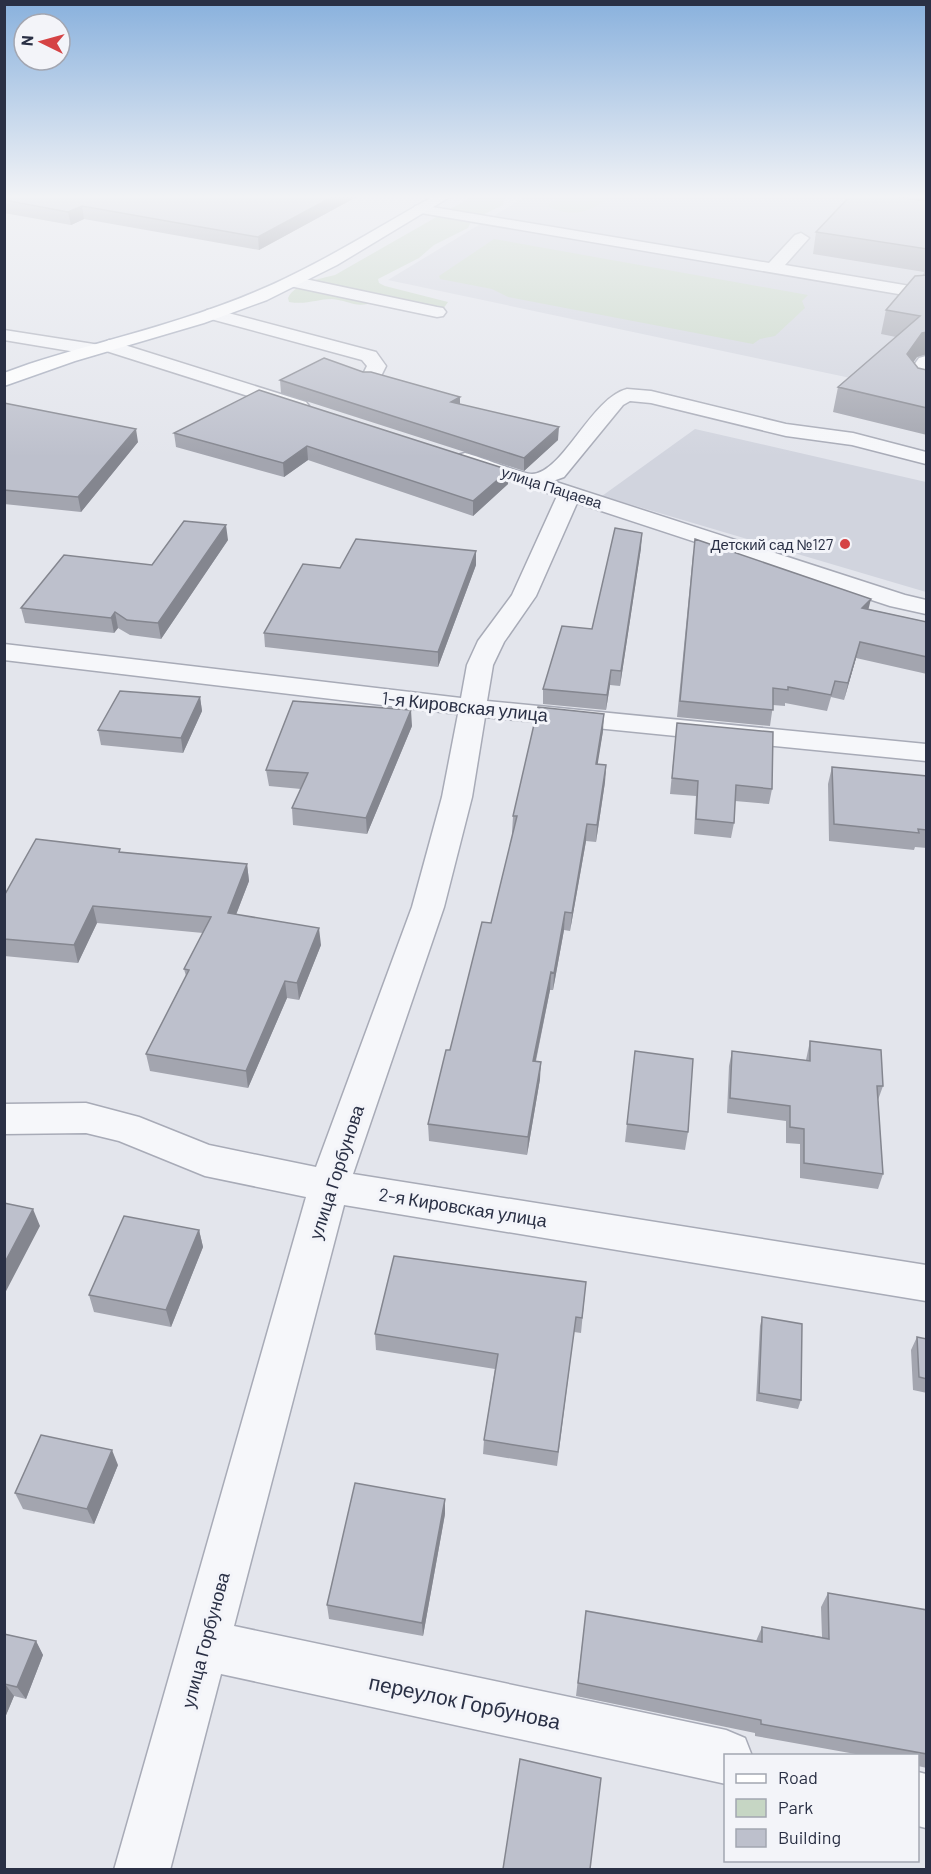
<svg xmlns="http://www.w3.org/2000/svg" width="931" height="1874" font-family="Barlow,sans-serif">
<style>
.built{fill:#d1d4de}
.green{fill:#c6d6c4}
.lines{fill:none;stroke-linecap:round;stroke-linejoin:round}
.minor-casing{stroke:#a8abb7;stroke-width:3}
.major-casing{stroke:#a1a7b8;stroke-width:3}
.minor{fill:#f6f7fa;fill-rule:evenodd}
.major{fill:#fff;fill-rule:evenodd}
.wall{fill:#a3a5af}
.shaded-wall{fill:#84868f}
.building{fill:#bdc0cc;stroke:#84868f;stroke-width:1.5}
.poi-dot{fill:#d54345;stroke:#f3f4f9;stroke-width:2}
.labels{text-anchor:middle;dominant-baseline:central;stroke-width:6;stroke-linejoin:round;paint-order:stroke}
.far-street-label{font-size:15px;fill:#2a3045;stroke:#f3f4f9}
.far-poi-label{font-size:15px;fill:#2a3045;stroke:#f3f4f9;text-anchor:end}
.street-label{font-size:18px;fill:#2a3045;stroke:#f3f4f9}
.near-street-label{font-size:21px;fill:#2a3045;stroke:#f3f4f9}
</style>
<rect width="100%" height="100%" fill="#e3e5ec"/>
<path class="built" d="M528 195H926V394L388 280Z
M695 429 926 482V592L602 496Z"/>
<path class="green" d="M475 195H505L503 205 472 220 468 228 434 245 419 258 378 279 379 283 385 286 448 302 443 309 374 301C359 310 347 300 332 299 317 299 307 305 289 302L288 298C295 283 319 279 335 275Z
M562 195H613C591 211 576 219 549 207V203Z
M494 239 808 295 802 301 805 308 775 336 760 339 753 344 508 297 492 289 440 279 439 276Z"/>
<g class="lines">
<defs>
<path id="minor" d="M420 205 769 263 795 235 801 233 809 238 785 265 916 287 922 288 925 292 922 296 916 297 415 212 413 209 415 206Z
M291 276 437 307 443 308 446 312 443 316 437 317 285 285 283 281Z
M213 309 376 352 386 366 378 382H364L361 378 367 366 362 360 207 318 204 314 207 310Z
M4 330 100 345 109 340 115 342 306 402 309 406 306 410H292L103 350 94 355 4 340Z
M926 356V375L924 378 926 381V394L914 391 904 379 919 358Z
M627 389 651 391 786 424 853 433 926 452V464L852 445 786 436 651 403 630 401 623 405 564 477 553 481 905 595 926 600V614L890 606 577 503 536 596 504 642 493 665 487 701 926 744V761L485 717 472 797 444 907 353 1174 926 1265V1301L344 1205 234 1626 726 1730 745 1738 752 1756H726V1784L221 1674 170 1870H114L306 1197 205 1176 119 1141 86 1133 4 1134V1104L86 1103 139 1117 209 1145 316 1167 412 907 442 797 458 714 4 660V644L461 698 467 665 478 641 512 595 557 496 458 463 454 459 458 455 465 453C479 456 521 474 532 474 563 473 591 398 627 389Z
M918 1772 926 1774V1828L918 1826Z"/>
<path id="major" d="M436 195H453L337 265 267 300 204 323 75 361 4 386V373L29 364C104 340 182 323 255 292 318 266 376 228 436 195Z"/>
</defs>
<use href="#minor" class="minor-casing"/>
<use href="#major" class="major-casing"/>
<use href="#minor" class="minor"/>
<use href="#major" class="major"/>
</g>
<path class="wall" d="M4 195H360L259 250 84 219 71 225 4 213Z
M927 201V354L917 357 913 362 918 368 927 370V435L833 412 838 387 896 337 881 334 886 310 923 275 924 272 813 254 816 232Z
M363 372 460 397V404L558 440 524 471 281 393 280 380Z
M259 390 508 484 473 516 308 460 284 477 176 447 174 433Z
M4 403 138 442 81 512 4 504Z
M228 540 161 639 130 635 118 628 114 633 25 623 21 608Z
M641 548 620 686 610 685 606 710 543 704V689L592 629Z
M693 554 868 609 927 622V674L856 658 844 700 831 697 827 711 785 703V706L773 705 770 726 677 717Z
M476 565 438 667 265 647 264 633 340 568Z
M200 697 202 711 183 753 101 745 98 730Z
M677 723 772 789 769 804 735 801 734 823 731 838 694 834 696 796 670 794Z
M412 726 367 834 293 825 292 808 301 789 269 786 266 770Z
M603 731 597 764 606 765 605 782 596 842 586 841 570 931 564 930 553 990H550L536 1061 540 1079 527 1155 429 1141 428 1124 450 1050 491 923 513 833H512L513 816Z
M832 767 927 776V848L915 847 914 850 829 841 828 784Z
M121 852 247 864 249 881 236 915 321 945 299 1000 287 998 248 1088 150 1071 146 1054 186 976 184 969 203 933 97 923 78 963 4 956V896Z
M810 1041 883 1086 878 1100 883 1174 878 1189 800 1178V1144L786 1143V1121L727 1113 729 1066 732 1051 806 1060Z
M635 1051 688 1132 685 1150 625 1142Z
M199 1230 203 1247 171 1327 94 1312 89 1295Z
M586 1282 581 1333 574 1332 557 1466 483 1454 484 1440 495 1369 376 1350 375 1334Z
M762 1317 801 1400 798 1409 756 1401 760 1326Z
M917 1337 927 1339V1393L913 1390 911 1350Z
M118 1465 94 1524 23 1509 15 1493Z
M445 1514 423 1636 329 1619 327 1605Z
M828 1593 927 1610V1768L918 1766V1755H861L755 1736V1733L576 1696 586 1611 756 1641 762 1627 822 1637 821 1607Z
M4 1634 36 1641 43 1655 26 1699 14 1696 4 1720Z"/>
<path class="shaded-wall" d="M336 195H360L259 250 258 237Z
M82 206 84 219 71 225 68 212Z
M927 332V354L917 357 902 378 907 354 922 333Z
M460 397V410L451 402Z
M559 427 558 440 524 471V458Z
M136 429 138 442 81 512 78 497Z
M307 446 308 460 284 477 283 463Z
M509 470 508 484 473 516V501Z
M226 525 228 540 161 639 158 623Z
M642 533 641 548 620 686 621 671Z
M476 551V565L438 667V652Z
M871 599 867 615 862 608Z
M115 612 118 628 114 633 111 618Z
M860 642 856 658 844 700 848 683Z
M611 670 610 685 606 710 607 695Z
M200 697 202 711 183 753 181 738Z
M411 710 412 726 367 834 366 818Z
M604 714 603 731 595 781 596 764Z
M606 765 605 782 596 842 597 825Z
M587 824 586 841 570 931 572 913Z
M247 864 249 881 230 930 228 913Z
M93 906 97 923 78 963 74 945Z
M565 912 564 930 553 990 554 973Z
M319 928 321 945 299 1000 297 983Z
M551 972 550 990 532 1078 533 1061Z
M285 981 287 998 248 1088 246 1071Z
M541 1062 540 1079 527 1155 528 1137Z
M33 1209 40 1226 4 1295V1264Z
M199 1230 203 1247 171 1327 166 1310Z
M112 1450 118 1465 94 1524 87 1509Z
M445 1499V1514L423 1636 422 1623Z
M36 1641 43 1655 26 1699 17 1687Z
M5 1684 14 1696 4 1720V1686Z"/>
<path class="building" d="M4 195H336L258 237 82 206 68 212 4 200Z
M851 195H885L927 201V249L816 232Z
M927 275V332L922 333 907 354 918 368 927 370V408L838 387 920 316 886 310 915 276Z
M324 358 363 372H371L460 397 451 402 559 427 524 458 280 380Z
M259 390 509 470 473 501 307 446 283 463 174 433Z
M4 403 136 429 78 497 4 490Z
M184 521 226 525 158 623 127 620 115 612 111 618 21 608 64 555 152 565Z
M615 528 642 533 621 671 611 670 607 695 543 689 562 626 592 629Z
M356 539 476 551 438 652 264 633 303 564 340 568Z
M695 539 871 599 862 608 927 622V657L860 642 848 683 835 681 831 695 788 687V690L773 688V710L680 701Z
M120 691 200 697 181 738 98 730Z
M293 701 411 710 366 818 292 808 308 773 266 770Z
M538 707 604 714 596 764 606 765 597 825 587 824 572 913 565 912 554 973 551 972 533 1061 541 1062 528 1137 428 1124 446 1050H450L482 922 491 923 517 816H513Z
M677 723 773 732 772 789 736 785 734 823 696 819 698 781 672 778Z
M832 767 927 776V830L918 829 919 833 834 824Z
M36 839 120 849 119 852 247 864 228 913 319 928 297 983 285 981 246 1071 146 1054 189 970 184 969 211 917 93 906 74 945 4 939V896Z
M810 1041 881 1050 883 1086H877L883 1174 804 1163V1129L790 1127V1106L730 1098 732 1051 810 1061Z
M635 1051 693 1059 688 1132 627 1124Z
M4 1203 33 1209 4 1264Z
M124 1216 199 1230 166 1310 89 1295Z
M394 1256 586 1282 582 1318 576 1317 558 1452 484 1440 498 1354 375 1334Z
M762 1317 802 1324 801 1400 759 1393Z
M917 1337 927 1339V1379L919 1377Z
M41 1435 112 1450 87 1509 15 1493Z
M355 1483 445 1499 422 1623 327 1605Z
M828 1593 927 1610V1754L761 1724V1720L578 1683 586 1611 762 1642V1627L829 1639Z
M4 1634 36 1641 17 1687 5 1684 4 1686Z
M520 1759 601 1778 590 1869H503Z"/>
<linearGradient id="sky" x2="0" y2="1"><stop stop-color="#89b1dd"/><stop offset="0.43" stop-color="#f2f3f6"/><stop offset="1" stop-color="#f2f3f6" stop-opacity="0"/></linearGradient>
<rect width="931" height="457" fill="url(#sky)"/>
<circle class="poi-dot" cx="845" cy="544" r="6"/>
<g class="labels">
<g class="far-street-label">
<text transform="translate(552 487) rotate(18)">улица Пацаева</text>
</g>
<g class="far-poi-label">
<text x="833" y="544">Детский сад №127</text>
</g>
<g class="street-label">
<text transform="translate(465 706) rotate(6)">1-я Кировская улица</text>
<text transform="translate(336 1172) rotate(-72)">улица Горбунова</text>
<text transform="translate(463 1207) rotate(9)">2-я Кировская улица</text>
<text transform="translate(205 1640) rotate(-75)">улица Горбунова</text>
</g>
<g class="near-street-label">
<text transform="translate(465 1701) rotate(12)">переулок Горбунова</text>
</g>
</g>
<rect width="931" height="1874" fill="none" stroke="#2a3045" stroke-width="12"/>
<rect x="724" y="1754" width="195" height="108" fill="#f3f4f9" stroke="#a3a6b1" stroke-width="1.5"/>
<rect x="736" y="1774" width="30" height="9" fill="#ffffff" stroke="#a3a6b1" stroke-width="1.5"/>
<text x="778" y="1784" font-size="18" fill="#2a3045">Road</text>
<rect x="736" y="1799" width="30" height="18" fill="#c6d6c4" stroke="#a3a6b1" stroke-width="1.5"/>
<text x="778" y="1814" font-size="18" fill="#2a3045">Park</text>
<rect x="736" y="1829" width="30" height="18" fill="#bdc0cc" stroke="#a3a6b1" stroke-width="1.5"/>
<text x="778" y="1844" font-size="18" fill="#2a3045">Building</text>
<g transform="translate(42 42) rotate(275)"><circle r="28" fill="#f3f4f9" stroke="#a3a6b1" stroke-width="1.5"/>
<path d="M0-4.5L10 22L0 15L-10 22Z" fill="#d54345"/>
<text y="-9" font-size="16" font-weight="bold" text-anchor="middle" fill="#2a3045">N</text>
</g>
</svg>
